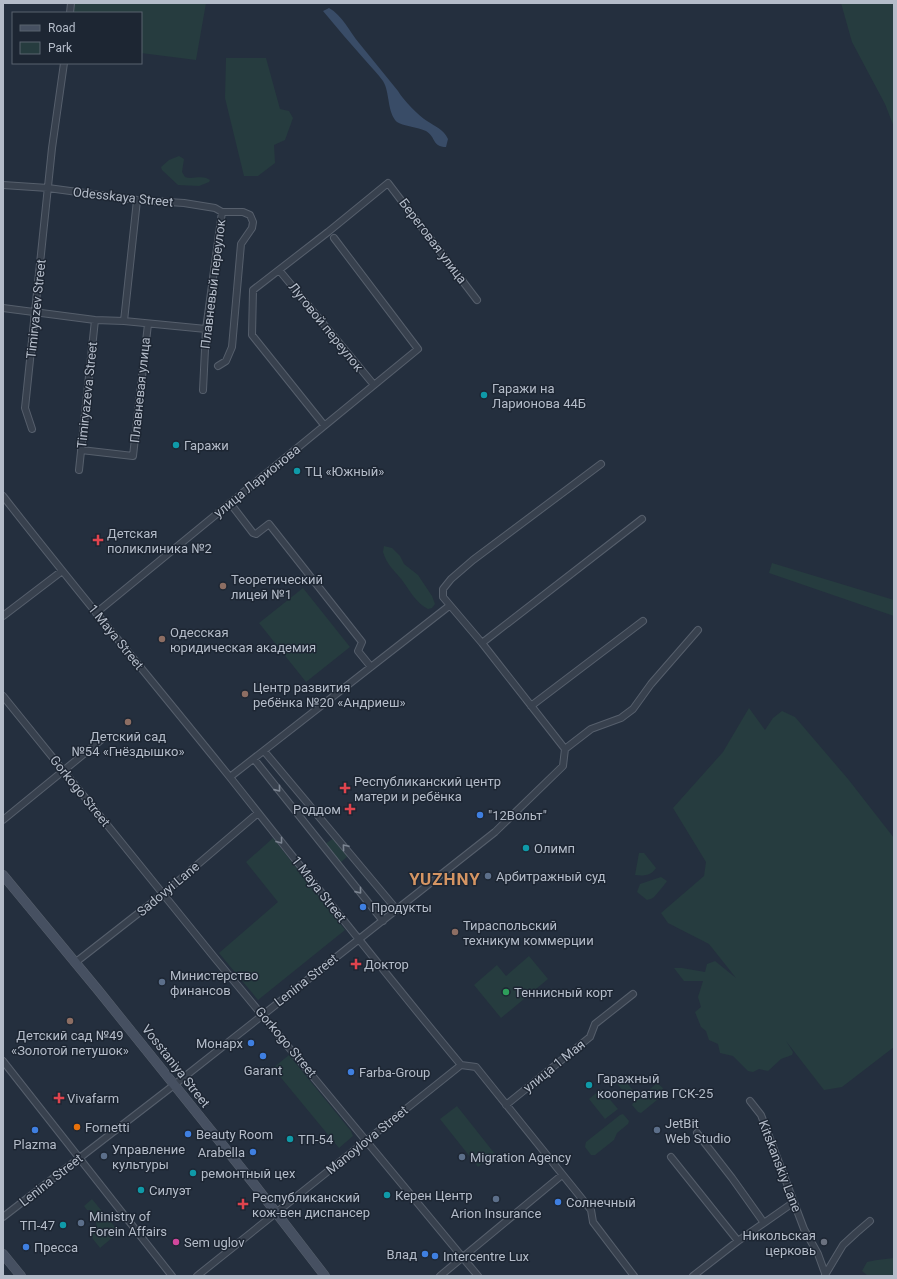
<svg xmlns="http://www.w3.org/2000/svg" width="897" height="1279" font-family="Roboto,sans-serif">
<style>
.green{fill:#263c3f}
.water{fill:#394c67}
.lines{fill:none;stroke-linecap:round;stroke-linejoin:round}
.street-casing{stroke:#565f6c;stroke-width:8}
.secondary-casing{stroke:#565f6c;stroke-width:10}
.street{stroke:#38414e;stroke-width:6}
.secondary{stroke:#465061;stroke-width:9}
.oneway{stroke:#7c8592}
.culture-dot{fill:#0f9aa8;stroke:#1d2633;stroke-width:1.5}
.health-dot{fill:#e0444e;stroke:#1d2633;stroke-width:1.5}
.education-dot{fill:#8d6e63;stroke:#1d2633;stroke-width:1.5}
.shop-dot{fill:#3f7fe0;stroke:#1d2633;stroke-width:1.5}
.service-dot{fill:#5c6f8a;stroke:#1d2633;stroke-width:1.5}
.leisure-dot{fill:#2e9e5b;stroke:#1d2633;stroke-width:1.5}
.food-dot{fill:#e8710a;stroke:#1d2633;stroke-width:1.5}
.hotel-dot{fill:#d1479c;stroke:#1d2633;stroke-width:1.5}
.worship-dot{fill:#6b7280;stroke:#1d2633;stroke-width:1.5}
.labels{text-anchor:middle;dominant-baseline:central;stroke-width:3;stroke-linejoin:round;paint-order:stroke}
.street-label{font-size:13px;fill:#b4bcc9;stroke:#1d2633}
.poi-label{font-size:13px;fill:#b4bcc9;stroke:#1d2633;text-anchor:start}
.district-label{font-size:17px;font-weight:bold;letter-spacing:1px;fill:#d59563;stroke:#1d2633}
</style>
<rect width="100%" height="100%" fill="#242f3e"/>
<path class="green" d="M71 3H206L196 60 141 53V13H70Z
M841 3H894V127L885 104 852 42Z
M226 58H266L280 109 289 111 293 118 285 140 274 145 275 163 258 176H244L225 98Z
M179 156 184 159 182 172 185 177C193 180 202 174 210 180L209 182 199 186 178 185 162 170 161 167 169 160Z
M384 546 392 548 400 556 404 564 418 575 432 596 435 604 432 608 428 609C416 603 410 591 402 580 394 570 387 565 383 552Z
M772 563 894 600V616L769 573Z
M303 588 350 647 306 682 259 623Z
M749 708 765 730 773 718 782 711 795 717 848 779 894 838V1047L842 1087 824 1090 786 1041 793 1052 792 1055 781 1059 768 1071 759 1069 753 1072 748 1071 733 1056 720 1053 718 1044 709 1040 706 1031 701 1027 695 1012 701 1007 698 997 703 981H684L674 968H682L705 972 707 964 715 961 736 978 709 944 668 923 661 913 704 876 706 862 673 808 723 752Z
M273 838 345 930 258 1000 219 953 278 902 246 862Z
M334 838 348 856 340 863 325 844Z
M639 853H644L656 868C651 876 643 876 635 875Z
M661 877 667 881C666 883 656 895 654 897 652 899 649 899 647 900L637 892 640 884Z
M529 956 548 979 501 1018 474 985 497 965 506 976Z
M289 1055 351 1131 353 1136 339 1148 273 1068Z
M621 1075 635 1093 629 1098 614 1080Z
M656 1084H658L663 1088 662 1091 656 1096 657 1100 641 1113 638 1112 632 1105 633 1103Z
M601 1089 618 1109 605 1119 589 1099Z
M457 1106 495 1154 478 1167 440 1119Z
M623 1114 629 1121 628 1124 617 1133 614 1140 595 1155H591L585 1147 586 1142 620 1115Z
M92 1199 119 1232 100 1248 89 1234 97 1228 94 1214 91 1210H87L84 1206Z
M894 1258V1276H868L862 1271 867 1262 877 1260Z"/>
<path class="water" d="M329 8C342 15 350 32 359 43 372 59 385 75 398 91 404 101 418 115 427 121 436 127 443 129 448 139L446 147C432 147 436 137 426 131 418 127 402 126 397 122 387 113 390 92 383 81 378 74 371 67 365 60 351 44 337 28 323 11Z"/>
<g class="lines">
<defs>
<path id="street" d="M70 13 71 3
M3 185 48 188 137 200 184 203 215 208 222 212H243L250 215 253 222 252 228 241 244 232 347 226 361 218 366
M279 270 374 385
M3 308 95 320 124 321 206 329
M124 321 137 200
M203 390 206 329 222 212
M324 425 252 335 253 290 328 232 388 183 477 300
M32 429 25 408 52 148 64 63
M81 450 133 456 148 324
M79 470 95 320
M3 496C77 591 154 683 229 776 306 873 382 970 461 1065L476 1067 591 1210 593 1222 634 1276
M230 503 253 533 256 534 269 524 362 642 358 651 371 667
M96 613 418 349 334 238
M3 616 62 571
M482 643 642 519
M3 696 214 957 478 1276
M531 706 643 621
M565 749 482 643 443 597V589L451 579 473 560 601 464
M264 751 397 910
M254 759 383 921
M230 777 449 606
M3 820 101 740
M76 962 163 894 258 813
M3 1061 172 1276
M750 1101 761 1115 804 1229 818 1254 826 1276
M506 1105 590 1037 595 1024 633 994
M697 1133 732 1178 764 1223
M671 1157 738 1241
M3 1217 174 1085 495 832 563 766 565 749 591 729 621 718 633 709 651 684 698 630
M825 1275 843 1245 856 1233 870 1221
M197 1276 461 1065
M440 1276 562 1175
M693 1276 738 1241 794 1202"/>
<path id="secondary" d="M3 875 98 990 254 1184 325 1276
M3 1254 21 1276"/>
</defs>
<use href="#street" class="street-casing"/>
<use href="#secondary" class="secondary-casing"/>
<use href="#street" class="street"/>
<use href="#secondary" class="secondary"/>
</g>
<defs><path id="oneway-chevron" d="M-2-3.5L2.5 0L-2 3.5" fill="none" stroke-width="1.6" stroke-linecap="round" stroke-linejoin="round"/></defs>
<g class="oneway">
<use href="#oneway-chevron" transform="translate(278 789) rotate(51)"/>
<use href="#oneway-chevron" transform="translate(280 841) rotate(52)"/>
<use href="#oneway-chevron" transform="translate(345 847) rotate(-130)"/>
<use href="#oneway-chevron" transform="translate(359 891) rotate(51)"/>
</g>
<g class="culture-dot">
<circle cx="484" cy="395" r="4"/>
<circle cx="176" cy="445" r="4"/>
<circle cx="297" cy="471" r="4"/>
<circle cx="526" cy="848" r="4"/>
<circle cx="589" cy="1085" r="4"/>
<circle cx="290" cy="1139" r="4"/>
<circle cx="193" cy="1173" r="4"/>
<circle cx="141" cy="1190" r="4"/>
<circle cx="387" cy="1195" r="4"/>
<circle cx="63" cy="1225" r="4"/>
</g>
<g class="health-dot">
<path d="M96 534h4v4h4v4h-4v4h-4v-4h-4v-4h4z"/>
<path d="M343 782h4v4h4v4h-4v4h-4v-4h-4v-4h4z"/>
<path d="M348 803h4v4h4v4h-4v4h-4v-4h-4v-4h4z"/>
<path d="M354 958h4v4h4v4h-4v4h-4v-4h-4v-4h4z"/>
<path d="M57 1092h4v4h4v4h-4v4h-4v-4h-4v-4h4z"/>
<path d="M241 1198h4v4h4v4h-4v4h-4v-4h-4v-4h4z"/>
</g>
<g class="education-dot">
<circle cx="223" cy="586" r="4"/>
<circle cx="162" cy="639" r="4"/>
<circle cx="245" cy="694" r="4"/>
<circle cx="128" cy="722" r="4"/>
<circle cx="455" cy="932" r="4"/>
<circle cx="70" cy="1021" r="4"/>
</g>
<g class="shop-dot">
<circle cx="480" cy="815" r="4"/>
<circle cx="363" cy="907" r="4"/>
<circle cx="251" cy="1043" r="4"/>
<circle cx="263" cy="1056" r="4"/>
<circle cx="351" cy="1072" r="4"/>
<circle cx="35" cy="1130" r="4"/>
<circle cx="188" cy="1134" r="4"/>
<circle cx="253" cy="1152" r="4"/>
<circle cx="558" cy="1202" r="4"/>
<circle cx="26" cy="1247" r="4"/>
<circle cx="425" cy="1254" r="4"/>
<circle cx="435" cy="1256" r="4"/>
</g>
<g class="service-dot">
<circle cx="488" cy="876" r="4"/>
<circle cx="162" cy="982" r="4"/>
<circle cx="657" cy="1130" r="4"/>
<circle cx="104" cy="1156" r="4"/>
<circle cx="462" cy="1157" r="4"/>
<circle cx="496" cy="1199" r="4"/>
<circle cx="81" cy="1223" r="4"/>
</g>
<circle class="leisure-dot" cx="506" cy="992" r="4"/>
<circle class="food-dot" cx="77" cy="1127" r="4"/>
<circle class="hotel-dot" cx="176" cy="1242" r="4"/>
<circle class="worship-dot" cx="824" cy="1242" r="4"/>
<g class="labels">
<g class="street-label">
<text transform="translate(123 197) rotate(6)">Odesskaya Street</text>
<text transform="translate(433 241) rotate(53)">Береговая улица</text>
<text transform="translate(213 284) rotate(-83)">Плавневый переулок</text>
<text transform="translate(36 309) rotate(-84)">Timiryazev Street</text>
<text transform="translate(326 327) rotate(51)">Луговой переулок</text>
<text transform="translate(140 390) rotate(-84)">Плавневая улица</text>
<text transform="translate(87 395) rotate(-84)">Timiryazeva Street</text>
<text transform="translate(257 481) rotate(-39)">улица Ларионова</text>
<text transform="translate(116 637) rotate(51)">1 Maya Street</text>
<text transform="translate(80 791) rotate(51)">Gorkogo Street</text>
<text transform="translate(168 889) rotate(-40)">Sadovyi Lane</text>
<text transform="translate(319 889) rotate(52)">1 Maya Street</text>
<text transform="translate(306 980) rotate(-38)">Lenina Street</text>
<text transform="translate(286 1042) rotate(50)">Gorkogo Street</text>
<text transform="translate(176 1066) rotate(52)">Vosstaniya Street</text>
<text transform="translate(554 1066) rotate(-39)">улица 1 Мая</text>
<text transform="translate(367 1140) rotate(-39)">Manoylova Street</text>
<text transform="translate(780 1166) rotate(69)">Kitskanskiy Lane</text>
<text transform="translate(51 1180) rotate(-38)">Lenina Street</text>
</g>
<g class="poi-label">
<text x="492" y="388">Гаражи на<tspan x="492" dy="15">Ларионова 44Б</tspan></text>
<text x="184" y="445">Гаражи</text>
<text x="305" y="471">ТЦ «Южный»</text>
<text x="107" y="533">Детская<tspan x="107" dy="15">поликлиника №2</tspan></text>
<text x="231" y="579">Теоретический<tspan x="231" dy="15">лицей №1</tspan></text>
<text x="170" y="632">Одесская<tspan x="170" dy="15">юридическая академия</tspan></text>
<text x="253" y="687">Центр развития<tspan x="253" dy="15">ребёнка №20 «Андриеш»</tspan></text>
<text x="128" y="736" text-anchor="middle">Детский сад<tspan x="128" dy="15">№54 «Гнёздышко»</tspan></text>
<text x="354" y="781">Республиканский центр<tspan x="354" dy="15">матери и ребёнка</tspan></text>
<text x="341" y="809" text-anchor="end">Роддом</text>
<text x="488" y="815">"12Вольт"</text>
<text x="534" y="848">Олимп</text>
<text x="496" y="876">Арбитражный суд</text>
<text x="371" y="907">Продукты</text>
<text x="463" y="925">Тираспольский<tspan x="463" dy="15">техникум коммерции</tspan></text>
<text x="364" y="964">Доктор</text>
<text x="170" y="975">Министерство<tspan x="170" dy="15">финансов</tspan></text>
<text x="514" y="992">Теннисный корт</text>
<text x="70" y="1035" text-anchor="middle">Детский сад №49<tspan x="70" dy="15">«Золотой петушок»</tspan></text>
<text x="243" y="1043" text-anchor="end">Монарх</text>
<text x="263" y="1070" text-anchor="middle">Garant</text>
<text x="359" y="1072">Farba-Group</text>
<text x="597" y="1078">Гаражный<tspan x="597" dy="15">кооператив ГСК-25</tspan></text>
<text x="67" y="1098">Vivafarm</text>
<text x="665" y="1123">JetBit<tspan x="665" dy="15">Web Studio</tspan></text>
<text x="85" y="1127">Fornetti</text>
<text x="196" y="1134">Beauty Room</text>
<text x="298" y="1139">ТП-54</text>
<text x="35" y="1144" text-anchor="middle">Plazma</text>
<text x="112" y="1149">Управление<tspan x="112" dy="15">культуры</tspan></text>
<text x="245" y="1152" text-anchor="end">Arabella</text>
<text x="470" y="1157">Migration Agency</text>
<text x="201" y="1173">ремонтный цех</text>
<text x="149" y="1190">Силуэт</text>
<text x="395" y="1195">Керен Центр</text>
<text x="252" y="1197">Республиканский<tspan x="252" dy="15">кож-вен диспансер</tspan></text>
<text x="566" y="1202">Солнечный</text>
<text x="496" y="1213" text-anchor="middle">Arion Insurance</text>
<text x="89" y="1216">Ministry of<tspan x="89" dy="15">Forein Affairs</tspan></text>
<text x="55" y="1225" text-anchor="end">ТП-47</text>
<text x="816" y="1235" text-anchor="end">Никольская<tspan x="816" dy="15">церковь</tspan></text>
<text x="184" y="1242">Sem uglov</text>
<text x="34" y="1247">Пресса</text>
<text x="417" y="1254" text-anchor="end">Влад</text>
<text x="443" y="1256">Intercentre Lux</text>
</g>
<g class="district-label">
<text x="445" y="879">YUZHNY</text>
</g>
</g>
<rect width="897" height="1279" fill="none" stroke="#b4bcc9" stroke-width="8"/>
<rect x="12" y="12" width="130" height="52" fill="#1d2633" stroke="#59626f"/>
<rect x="20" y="25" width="20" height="6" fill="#465061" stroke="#59626f"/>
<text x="48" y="32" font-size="12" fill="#b4bcc9">Road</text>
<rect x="20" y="42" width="20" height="12" fill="#263c3f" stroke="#59626f"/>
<text x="48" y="52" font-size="12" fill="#b4bcc9">Park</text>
</svg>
